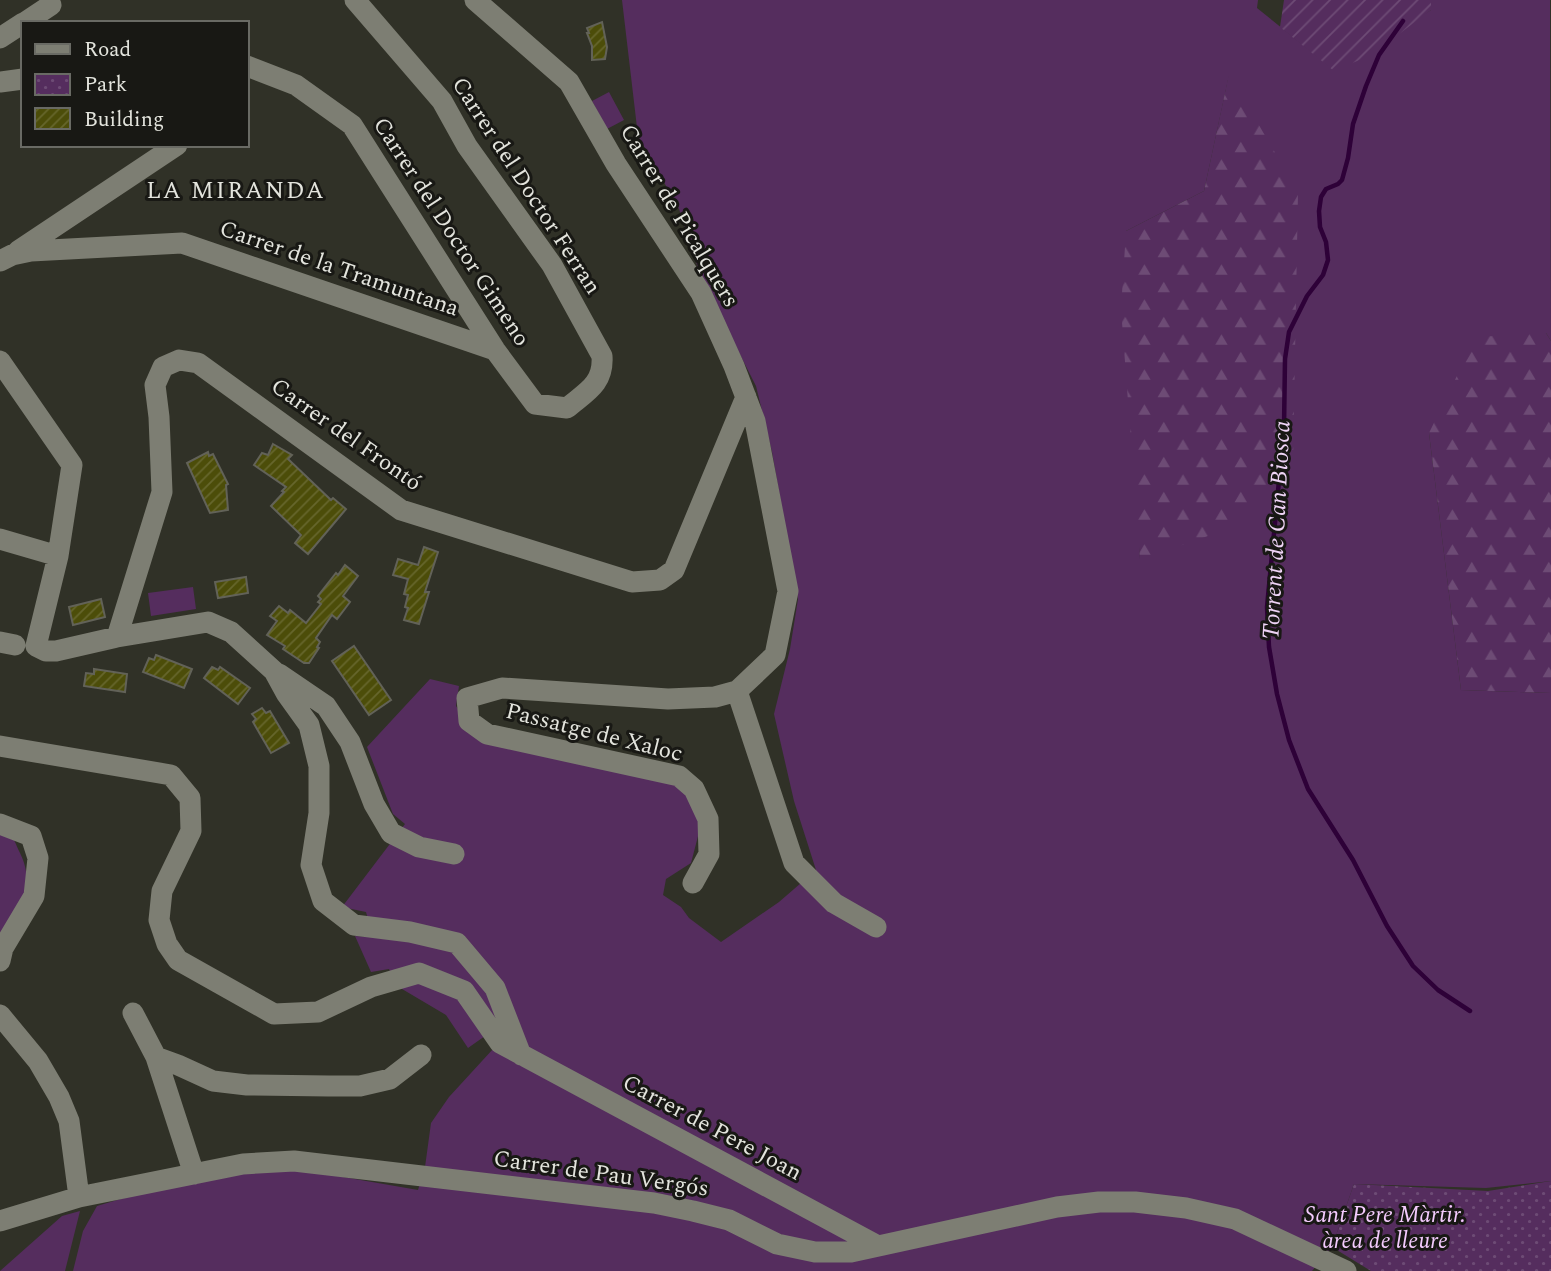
<svg xmlns="http://www.w3.org/2000/svg" width="1551" height="1271" font-family="Spectral,serif">
<style>
.grass{fill:#552d5e;fill-rule:evenodd}
.forest{fill:url(#forest-firs)}
.park{fill:url(#park-dots)}
.garden{fill:url(#garden-furrows)}
.lines{fill:none;stroke-linecap:round;stroke-linejoin:round}
.stream{stroke:#2e0138;stroke-width:4.5}
.building{fill:url(#building-hatch);stroke:#626258;stroke-width:2}
.minor{stroke:#7d7e73;stroke-width:21}
.labels{text-anchor:middle;dominant-baseline:central;stroke-width:6;stroke-linejoin:round;paint-order:stroke}
.street-label{font-size:23px;fill:#e3e4dd;stroke:#181814}
.park-label{font-size:23px;font-style:italic;fill:#f4cbfe;stroke:#181814}
.neighbourhood-label{font-size:24px;letter-spacing:2px;fill:#e3e4dd;stroke:#181814}
.water-label{font-size:24px;font-style:italic;fill:#eed3f5;stroke:#181814}
</style>
<defs>
<pattern id="forest-firs" width="22" height="20" patternUnits="userSpaceOnUse" patternTransform="scale(1.75)"><rect width="22" height="20" fill="#552d5e"/><path d="M5 1l3.5 6h-7zM16 11l3.5 6h-7z" fill="#6d4b75"/></pattern>
<pattern id="park-dots" width="8" height="8" patternUnits="userSpaceOnUse" patternTransform="scale(1.75)"><rect width="8" height="8" fill="#552d5e"/><path d="M2 2h.1M6 6h.1" fill="none" stroke="#6d4b75" stroke-width="1.8" stroke-linecap="round"/></pattern>
<pattern id="garden-furrows" width="10" height="10" patternUnits="userSpaceOnUse" patternTransform="scale(1.75)"><rect width="10" height="10" fill="#552d5e"/><path d="M-1 1l2-2M0 10L10 0M9 11l2-2" fill="none" stroke="#6d4b75"/></pattern>
<pattern id="building-hatch" width="6" height="6" patternUnits="userSpaceOnUse" patternTransform="scale(1.75)"><rect width="6" height="6" fill="#4c4d09"/><path d="M-1 1l2-2M0 6l6-6M5 7l2-2" fill="none" stroke="#66662c"/></pattern>
</defs>
<rect width="100%" height="100%" fill="#303127"/>
<path class="grass" d="M622 0H1258L1257 8 1334 70 1431 10V0H1550L1551 341 1546 333 1429 433 1461 690 1551 693V1181L1486 1188 1354 1184 1332 1247 1312 1271H73L83 1231 97 1206 195 1177 303 1170 418 1190 425 1167 431 1123 449 1097 493 1049 485 1036 468 1048 446 1015 397 986 389 969 371 972 355 936 373 937 366 912 342 907 405 824 393 814 367 747 430 679 459 686 456 706 472 730 668 777 686 789 702 821 691 863 666 879 663 895 681 907 689 918 721 942 779 902 816 870 794 801 774 714 790 649 798 599 772 452 756 386 702 280 679 209 638 136ZM1229 75 1140 559 1126 231 1204 191Z
M609 92 624 120 607 129 592 101Z
M193 587 196 609 151 616 148 593Z
M0 829C15 837 13 838 20 853 37 887 17 910 0 938Z
M80 1211 65 1271H0L62 1216Z"/>
<path class="forest" d="M1229 74 1298 192 1293 462 1239 525 1140 560 1121 309 1126 231 1204 191Z
M1546 333 1551 341V693L1461 690 1429 433 1476 337Z"/>
<path class="park" d="M1551 1181V1271H1371L1332 1247 1354 1184 1488 1191Z"/>
<path class="garden" d="M1284 0H1431V10L1371 55 1334 71 1280 27Z"/>
<g class="lines">
<path class="stream" d="M1403 21 1379 55 1366 86 1353 124 1348 158 1342 180 1338 184 1326 189 1321 197 1319 211 1320 227 1326 242 1328 260 1323 275 1307 296 1289 332 1285 359 1284 428 1267 607 1269 647 1277 694 1289 740 1308 789 1353 860 1387 926 1413 966 1438 990 1470 1011"/>
</g>
<path class="building" d="M602 22 607 47 605 59 592 60V46L587 33H589L587 28Z
M273 444 292 455 288 459 331 500 333 498 346 509 308 554 295 543 301 535 271 506 284 492 282 491 286 487 254 465 262 453 268 455Z
M208 452 209 456 213 454 228 484 226 485 228 510 210 513 187 463Z
M424 547 438 552 425 592H429L419 624 404 620 408 608 405 607 408 595 404 594 408 579 393 575 398 559 418 565Z
M345 565 358 576 343 596 350 602 337 619 332 615 316 638 320 642 317 647 319 648 309 663H304L283 649 285 646 267 635 277 621 270 616 279 606 288 613 290 610 306 623 321 604 318 602 321 599 318 596 336 573 338 575Z
M246 577 248 593 218 598 215 582Z
M101 599 105 617 73 625 69 607Z
M354 646 391 700 369 715 332 661Z
M156 655 192 669 184 688 143 672 149 658 154 660Z
M212 667 218 670 220 667 250 688 238 704 204 678Z
M94 669 127 674 125 692 84 686 86 673 94 674Z
M262 708 266 713 270 711 289 743 271 753 253 722 256 719 252 714Z"/>
<g class="lines">
<path class="minor" d="M475 0 569 82 616 164 701 293 734 366 755 421 788 591 775 655 737 691 715 697 668 699 502 688 467 698 469 721 487 734 679 776 694 789 708 819 709 854 693 883
M24 23 51 5
M0 38 23 23
M247 66 296 85 352 125 495 350 535 404 567 408C586 392 604 384 602 356L552 265 467 146 442 101 355 0
M0 82 23 79
M18 251 177 145
M0 261 12 255 31 251 182 243 495 350
M0 361 72 465 58 556 36 646 46 651H56L117 637 208 622 231 632 274 671 286 693 309 725 319 766V813L311 865 323 901 354 925 410 932 457 943 495 988 521 1055
M0 539 58 556
M117 637 162 492 159 417 155 385 163 367 179 360 198 363 401 510 632 582 660 580 674 570 746 397
M0 642 15 645
M279 674 326 706 350 742 374 804 391 833 419 847 454 854
M737 691 794 863 834 903 876 927
M0 746 171 775 190 798 191 831 162 891 159 920 167 944 178 960 274 1014 318 1012 371 987 419 973 464 991 500 1043 878 1246
M0 824 31 836 38 858 34 896 3 948 0 961
M133 1013 156 1057 194 1174
M0 1015 38 1061 59 1097 69 1121 79 1197
M156 1057 178 1065 213 1081 247 1085 329 1086H360L390 1079 421 1055
M0 1221 79 1197 243 1164 294 1161 654 1203 693 1211 729 1220 777 1244 815 1252H851L1057 1207 1099 1202H1135L1186 1208 1235 1219 1346 1271"/>
</g>
<g class="labels">
<g class="street-label">
<text transform="translate(526 186) rotate(57)">Carrer del Doctor Ferran</text>
<text transform="translate(679 216) rotate(59)">Carrer de Picalquers</text>
<text transform="translate(451 232) rotate(57)">Carrer del Doctor Gimeno</text>
<text transform="translate(339 269) rotate(19)">Carrer de la Tramuntana</text>
<text transform="translate(346 435) rotate(35)">Carrer del Frontó</text>
<text transform="translate(594 733) rotate(14)">Passatge de Xaloc</text>
<text transform="translate(712 1128) rotate(28)">Carrer de Pere Joan</text>
<text transform="translate(601 1174) rotate(8)">Carrer de Pau Vergós</text>
</g>
<g class="park-label">
<text x="1385" y="1215">Sant Pere Màrtir.<tspan x="1385" dy="26">àrea de lleure</tspan></text>
</g>
<g class="neighbourhood-label">
<text x="236" y="191">LA MIRANDA</text>
</g>
<g class="water-label">
<text transform="translate(1277 530) rotate(-87)">Torrent de Can Biosca</text>
</g>
</g>
<rect x="21" y="21" width="228" height="126" fill="#181814" stroke="#696a64" stroke-width="2"/>
<rect x="35" y="44" width="35" height="10" fill="#7d7e73" stroke="#696a64" stroke-width="2"/>
<text x="84" y="56" font-size="21" fill="#e3e4dd">Road</text>
<rect x="35" y="74" width="35" height="21" fill="url(#park-dots)" stroke="#696a64" stroke-width="2"/>
<text x="84" y="91" font-size="21" fill="#e3e4dd">Park</text>
<rect x="35" y="108" width="35" height="21" fill="url(#building-hatch)" stroke="#696a64" stroke-width="2"/>
<text x="84" y="126" font-size="21" fill="#e3e4dd">Building</text>
</svg>
